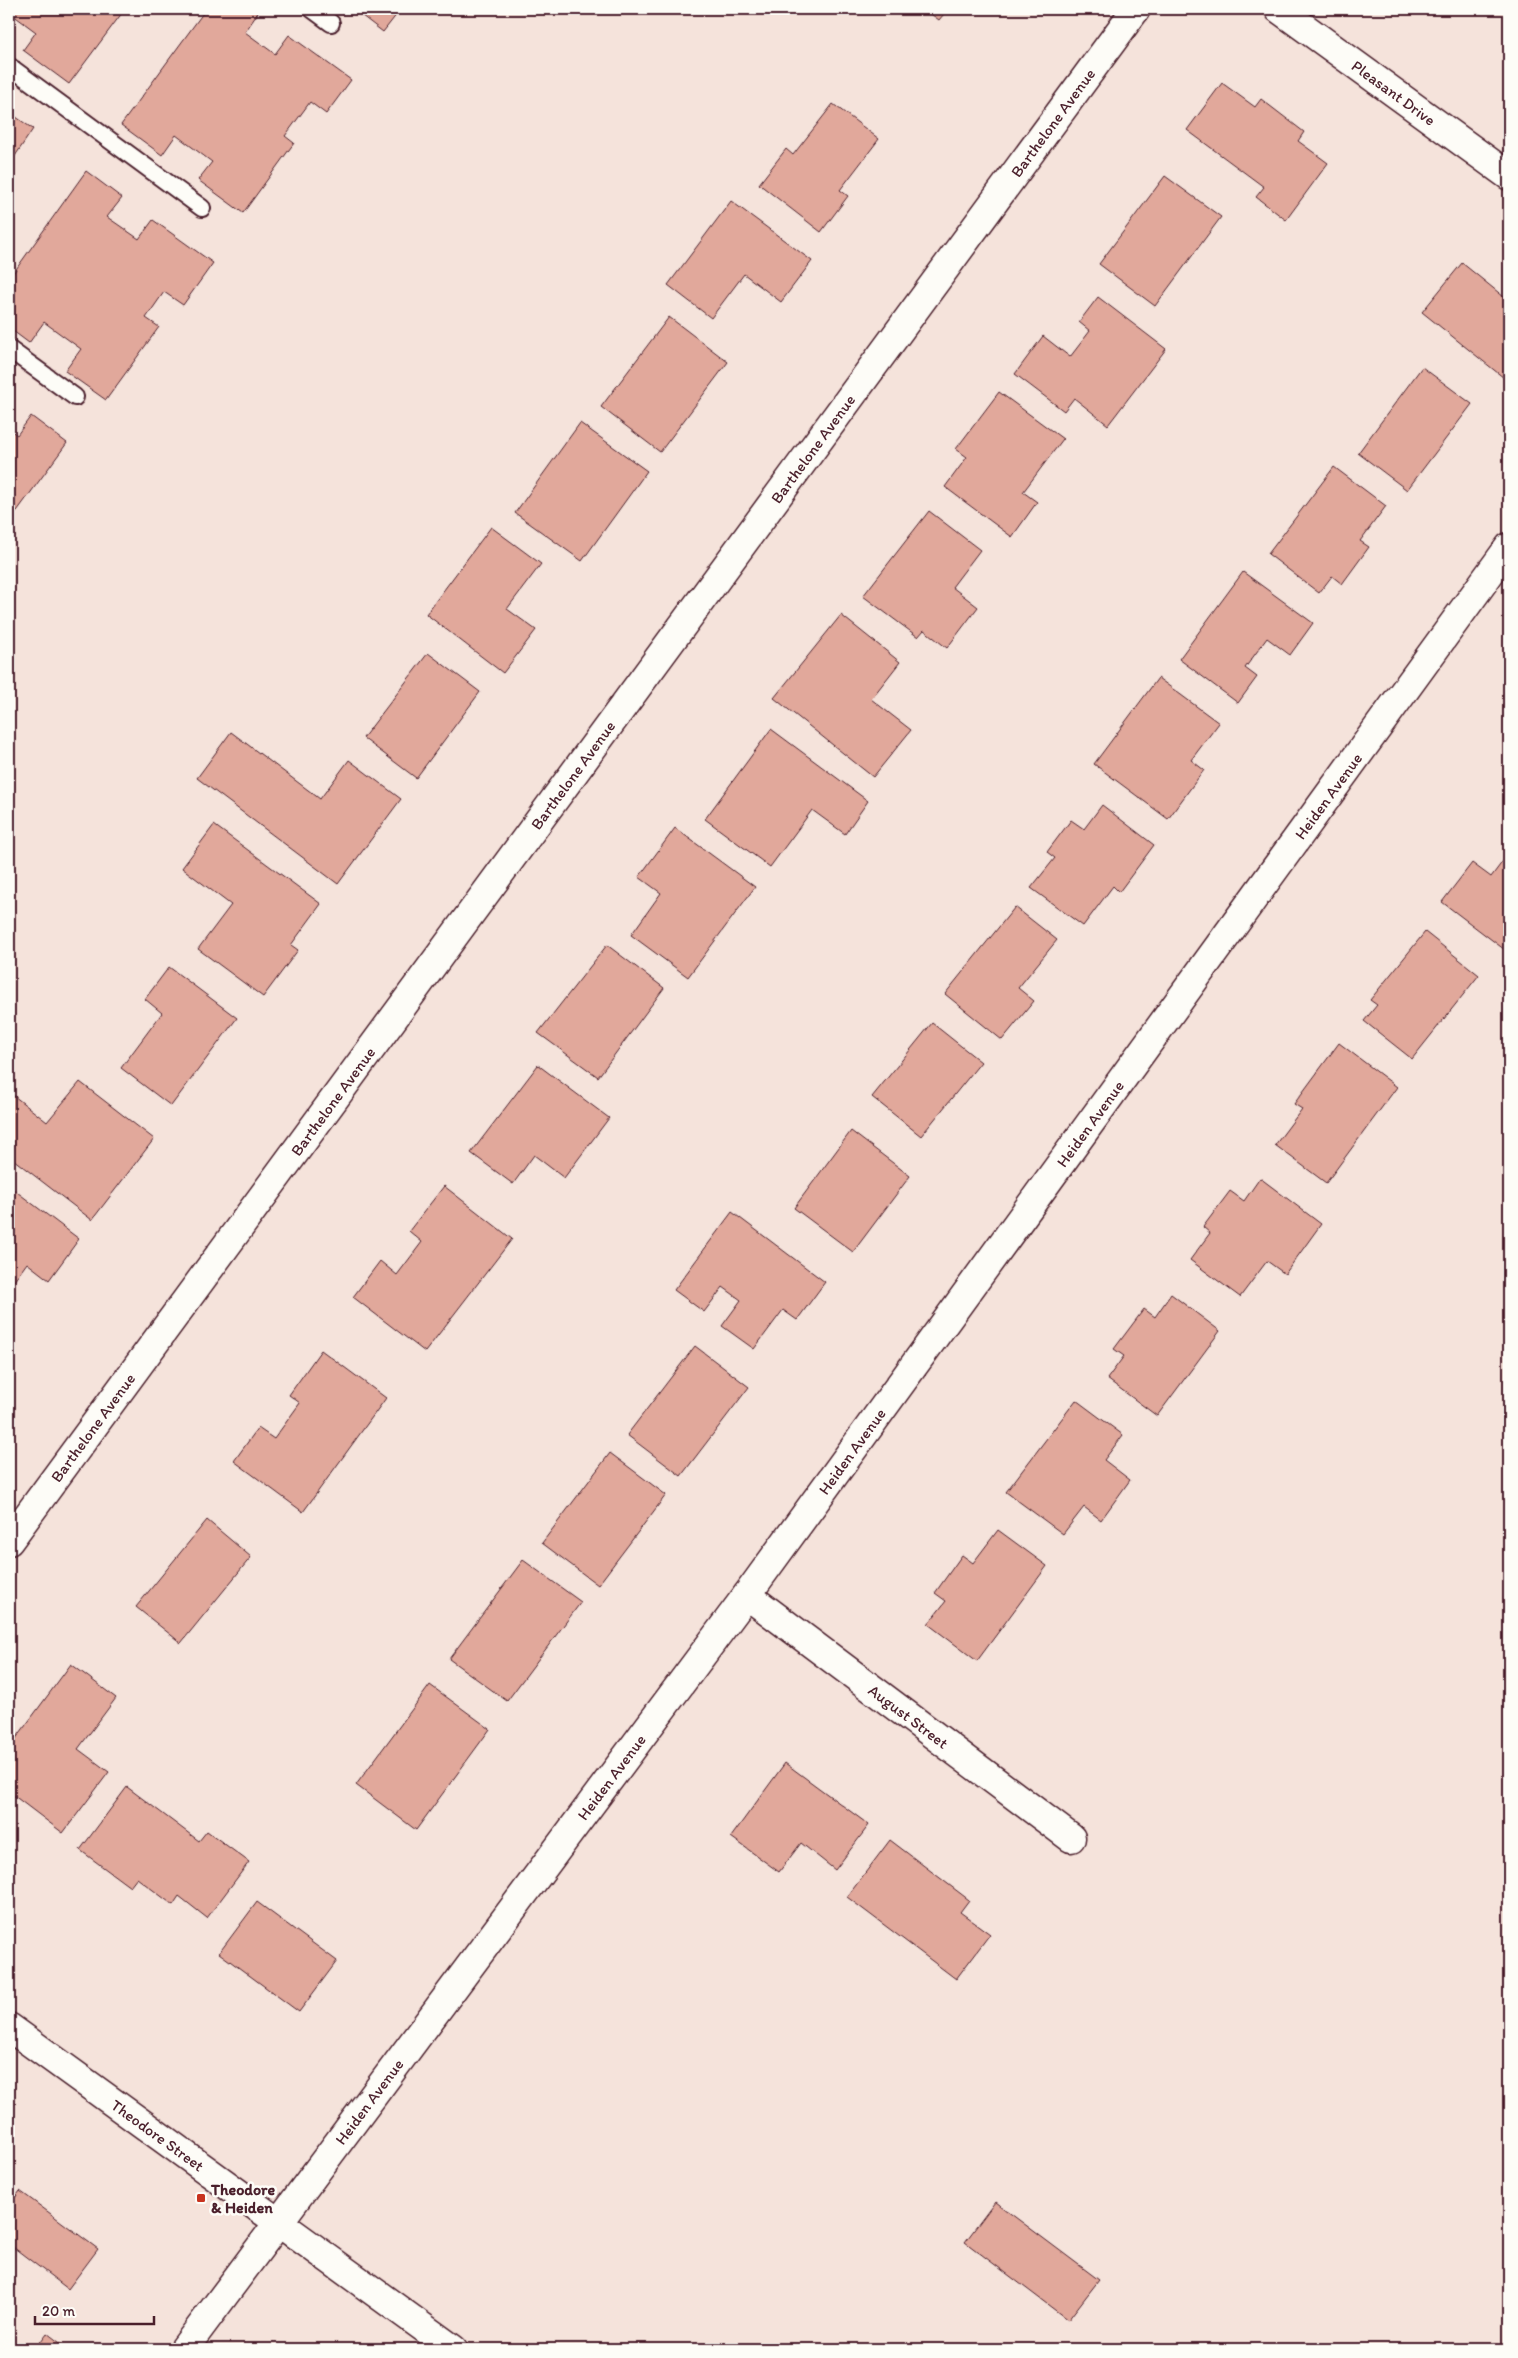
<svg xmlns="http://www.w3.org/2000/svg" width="1518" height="2358" font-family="Itim,sans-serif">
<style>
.building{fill:#e1a89b;stroke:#4a1f2b}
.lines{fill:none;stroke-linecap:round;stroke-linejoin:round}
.lane-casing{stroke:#4a1f2b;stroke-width:20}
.street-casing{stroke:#4a1f2b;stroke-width:31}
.secondary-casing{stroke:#4a1f2b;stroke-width:31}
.lane{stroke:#fdfcf7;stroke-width:16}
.street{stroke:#fdfcf7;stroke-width:28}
.secondary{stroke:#fdfcf7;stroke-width:28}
.poi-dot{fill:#c8321e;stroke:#fdfcf7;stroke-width:2}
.labels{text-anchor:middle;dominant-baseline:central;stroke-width:5;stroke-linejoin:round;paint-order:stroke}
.street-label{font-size:16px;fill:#4a1f2b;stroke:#fdfcf7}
.poi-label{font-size:16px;font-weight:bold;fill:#4a1f2b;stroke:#fdfcf7;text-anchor:start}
</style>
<rect width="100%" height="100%" fill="#f5e3db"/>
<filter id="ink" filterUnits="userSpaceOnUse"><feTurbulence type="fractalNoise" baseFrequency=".02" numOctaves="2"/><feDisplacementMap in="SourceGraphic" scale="10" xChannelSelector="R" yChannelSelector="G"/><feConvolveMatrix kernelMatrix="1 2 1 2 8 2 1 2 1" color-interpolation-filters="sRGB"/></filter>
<g filter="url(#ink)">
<path class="building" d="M9 9H125L69 84 23 50 36 32 9 12Z
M206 9H253L258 13 245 32 275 54 289 35 351 80 326 114 310 102 285 136 294 143 243 213 198 180 212 162 176 135 162 155 121 125Z
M353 9H401L383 32Z
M924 9H948L939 20Z
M1222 83 1255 107 1261 99 1304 132 1298 141 1328 163 1286 220 1256 197 1264 187 1187 130Z
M833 104 879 139 840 190 848 196 821 232 759 184 786 149 793 155Z
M9 112 33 129 9 165Z
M86 171 122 198 107 217 139 239 153 220 213 263 183 305 164 292 146 318 159 327 106 400 65 371 81 349 44 322 29 343 9 328V279Z
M1165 176 1221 217 1155 306 1099 264Z
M731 201 812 261 781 302 744 274 711 318 668 285Z
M1462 263 1509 301V382L1422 312Z
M1098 297 1166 349 1108 425 1074 398 1064 411 1015 374 1043 336 1070 357 1090 331 1079 322Z
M669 317 728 362 660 452 601 407Z
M1422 367 1472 404 1407 490 1358 453Z
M999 392 1063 439 1023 492 1037 502 1012 537 945 487 967 457 956 449Z
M31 416 67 443 9 522V429L17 435Z
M580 423 647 471 582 561 515 513Z
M1334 467 1386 506 1360 541 1369 547 1342 584 1332 576 1319 593 1268 554Z
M929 511 980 550 952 587 978 607 947 648 924 630 918 637 863 596Z
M491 527 541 564 507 609 536 630 503 673 426 614Z
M1243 572 1313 623 1290 655 1267 638 1245 668 1257 677 1238 703 1179 659Z
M841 615 900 662 871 699 911 730 873 777 774 698Z
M428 653 480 692 416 778 363 738Z
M1158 678 1219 723 1191 760 1204 770 1168 819 1094 764Z
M771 729 868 801 845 834 812 810 770 867 705 819Z
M231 732 320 799 349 760 401 799 338 884 197 778Z
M1102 805 1154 845 1119 892 1113 886 1083 926 1031 888 1055 858 1047 852 1071 820 1084 829Z
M214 825 321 904 291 945 298 950 263 997 198 949 231 905 182 868Z
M675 828 755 887 688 977 631 935 661 893 639 877Z
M1509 853V953L1442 902 1472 863 1491 877Z
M1015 907 1057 940 1018 988 1034 1001 1002 1040 945 994Z
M1425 932 1479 975 1412 1059 1364 1021 1377 1005 1370 1000Z
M607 945 664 988 598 1077 538 1033Z
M169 967 237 1018 171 1106 121 1068 162 1013 145 999Z
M932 1023 981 1062 921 1136 872 1097Z
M1339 1043 1397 1087 1326 1183 1275 1145 1302 1109 1294 1104Z
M538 1065 609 1118 564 1178 534 1155 513 1184 471 1153Z
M80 1082 154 1139 92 1220 9 1156V1092L47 1122Z
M851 1131 910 1176 853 1252 794 1208Z
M1260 1178 1321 1224 1285 1274 1267 1261 1240 1297 1190 1260 1210 1233 1203 1227 1230 1191 1244 1201Z
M9 1186 79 1239 49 1280 27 1263 9 1288Z
M444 1186 512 1239 425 1352 353 1297 380 1261 397 1275 422 1242 409 1231Z
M732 1212 825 1282 797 1320 783 1310 754 1349 722 1326 741 1300 723 1287 704 1312 674 1290Z
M1171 1294 1220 1331 1157 1416 1107 1379 1124 1356 1114 1349 1144 1309 1155 1317Z
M695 1346 749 1387 681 1476 627 1435Z
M321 1350 386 1398 303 1512 234 1461 258 1428 274 1439 300 1403 289 1395Z
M1076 1400 1123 1435 1104 1460 1130 1480 1101 1520 1084 1507 1063 1534 1006 1492Z
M610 1453 666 1495 598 1585 542 1543Z
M207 1520 251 1557 181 1643 136 1607Z
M998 1530 1047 1566 977 1661 928 1624 946 1601 935 1593 962 1555 973 1563Z
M523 1560 581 1602 507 1701 449 1659Z
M71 1664 116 1698 78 1749 109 1772 63 1833 9 1792V1748Z
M430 1685 490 1729 416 1830 356 1785Z
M785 1763 869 1825 835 1870 801 1843 779 1872 731 1837Z
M127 1787 199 1841 207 1831 249 1862 207 1918 179 1896 173 1905 137 1878 130 1887 80 1850Z
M890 1840 969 1900 960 1912 990 1934 956 1979 847 1897Z
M257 1902 337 1961 299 2012 219 1953Z
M20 2191 98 2249 68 2289 9 2244V2206Z
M995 2202 1099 2280 1068 2320 965 2242Z
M47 2333 68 2349H35Z"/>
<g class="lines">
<defs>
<path id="lane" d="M312 9 331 23
M9 66 202 208
M9 349 75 397"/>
<g id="street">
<path id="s1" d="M1279 9 1509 176"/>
<path id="s2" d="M9 1541 1136 9"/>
<path id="s3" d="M747 1595 1071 1838"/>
<path id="s4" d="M184 2349 747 1595 1509 547"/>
</g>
<g id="secondary">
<path id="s5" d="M9 2027 453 2349"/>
</g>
</defs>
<use href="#lane" class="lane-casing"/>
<use href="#street" class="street-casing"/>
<use href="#secondary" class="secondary-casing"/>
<use href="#lane" class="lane"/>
<use href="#street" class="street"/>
<use href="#secondary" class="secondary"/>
</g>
</g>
<rect class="poi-dot" x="196" y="2193" width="10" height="10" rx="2.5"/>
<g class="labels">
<g class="street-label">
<text stroke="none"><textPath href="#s1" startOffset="142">Pleasant Drive</textPath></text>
<text stroke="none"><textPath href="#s2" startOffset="1761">Barthelone Avenue</textPath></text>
<text stroke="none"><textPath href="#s2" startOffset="1356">Barthelone Avenue</textPath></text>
<text stroke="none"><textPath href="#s2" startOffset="951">Barthelone Avenue</textPath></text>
<text stroke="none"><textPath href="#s4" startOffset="1929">Heiden Avenue</textPath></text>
<text stroke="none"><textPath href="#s2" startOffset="546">Barthelone Avenue</textPath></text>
<text stroke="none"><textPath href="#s4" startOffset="1524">Heiden Avenue</textPath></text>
<text stroke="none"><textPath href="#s2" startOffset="141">Barthelone Avenue</textPath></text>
<text stroke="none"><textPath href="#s4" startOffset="1119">Heiden Avenue</textPath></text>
<text stroke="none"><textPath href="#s3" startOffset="202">August Street</textPath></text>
<text stroke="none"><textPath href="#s4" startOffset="714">Heiden Avenue</textPath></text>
<text stroke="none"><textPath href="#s4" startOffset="309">Heiden Avenue</textPath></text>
<text stroke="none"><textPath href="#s5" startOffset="184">Theodore Street</textPath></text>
</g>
<g class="poi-label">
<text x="211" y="2189">Theodore<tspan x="211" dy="18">&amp; Heiden</tspan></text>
</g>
</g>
<rect width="1518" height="2358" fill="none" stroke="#fdfcf7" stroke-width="30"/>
<rect x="15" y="15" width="1488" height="2328" fill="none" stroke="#4a1f2b" stroke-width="2" filter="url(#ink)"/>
<path d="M35 2316v8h119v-8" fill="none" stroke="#4a1f2b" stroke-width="2.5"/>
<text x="42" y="2316" font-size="15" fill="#4a1f2b" stroke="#fdfcf7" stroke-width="4" paint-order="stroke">20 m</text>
</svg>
